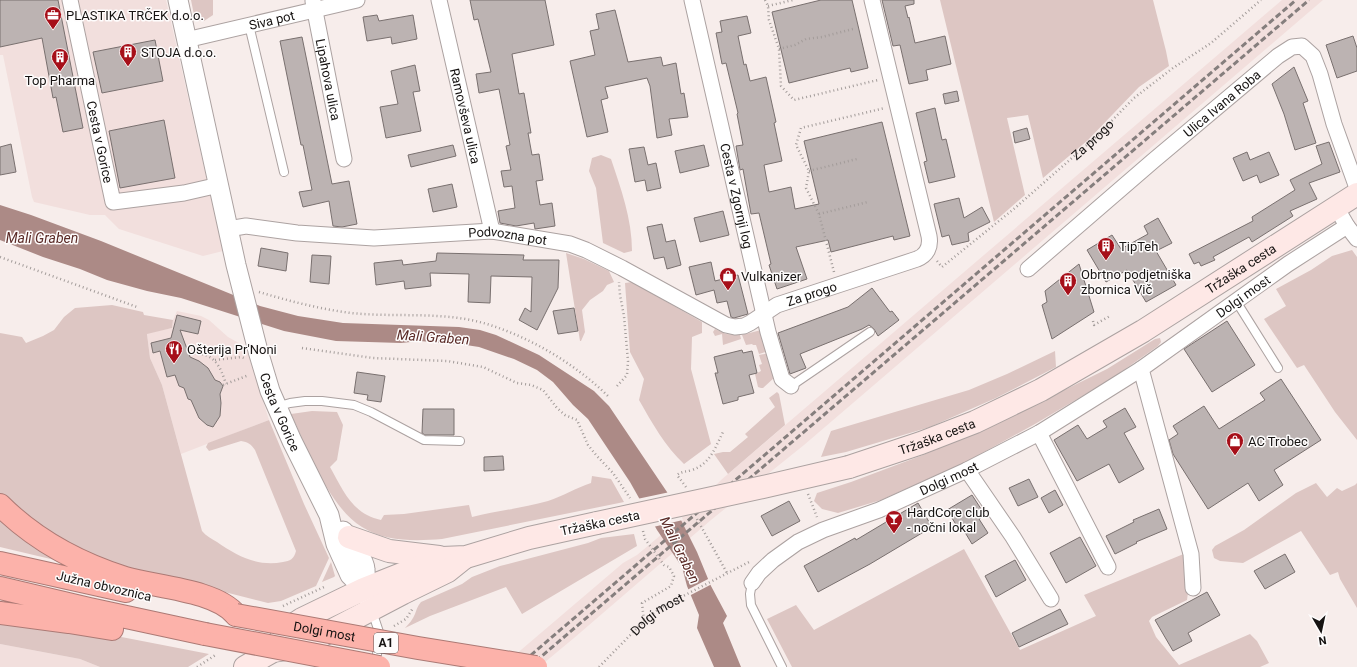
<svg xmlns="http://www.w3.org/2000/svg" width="1357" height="667" font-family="Roboto,sans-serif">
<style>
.built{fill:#f2dfdd}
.green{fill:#ddc6c3}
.water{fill:#ac8a86}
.pier{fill:#f7edeb}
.building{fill:#bcb3b2;stroke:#79706f}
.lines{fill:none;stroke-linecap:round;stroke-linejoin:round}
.service-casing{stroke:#aca2a1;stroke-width:10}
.minor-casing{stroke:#aca2a1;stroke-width:17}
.tertiary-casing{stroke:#aca2a1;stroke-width:21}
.secondary-casing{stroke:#aca2a1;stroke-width:24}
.motorway-casing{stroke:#ac7a75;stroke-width:24}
.path{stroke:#a39c9a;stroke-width:2.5;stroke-dasharray:1 3;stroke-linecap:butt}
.service{stroke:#fff;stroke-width:8}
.minor{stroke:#fff;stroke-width:15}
.tertiary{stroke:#fff;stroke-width:19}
.secondary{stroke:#fee8e6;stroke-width:22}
.motorway{stroke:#fcb2aa;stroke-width:22}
.rail{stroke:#857e7d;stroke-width:3;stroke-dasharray:6 3;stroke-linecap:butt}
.secondary-bridge-casing{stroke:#aca2a1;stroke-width:24;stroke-linecap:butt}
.motorway-bridge-casing{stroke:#ac7a75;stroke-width:24;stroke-linecap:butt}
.secondary-bridge{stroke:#fee8e6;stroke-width:22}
.motorway-bridge{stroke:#fcb2aa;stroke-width:22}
.labels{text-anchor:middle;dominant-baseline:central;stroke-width:3;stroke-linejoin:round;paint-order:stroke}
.shield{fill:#fefcfc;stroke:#5c5958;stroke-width:1}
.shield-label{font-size:12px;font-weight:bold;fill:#161312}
.poi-label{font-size:13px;fill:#161312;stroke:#fefcfc;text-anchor:start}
.street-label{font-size:13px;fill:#161312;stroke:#fefcfc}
.water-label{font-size:14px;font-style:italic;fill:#5a2a26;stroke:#fefcfc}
</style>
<rect width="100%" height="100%" fill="#f7edeb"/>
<path class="built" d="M0 0H166L223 251 203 256 119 229 105 215H90L34 202 32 197 3 55H0Z
M1282 0H1323L804 445 711 520 574 638 539 667H501L623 563 637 555 698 504 721 480Z
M177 311 201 316 209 320 228 337 246 347 269 420 181 454 162 385 150 358 147 333 172 328 173 320Z
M0 644 80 659 100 667H0Z"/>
<path class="green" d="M191 0H213V15L204 21H199L194 15Z
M940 0H1153L1166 51 1169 66 1139 87 1088 140 1043 178 1028 115 1007 118 1025 195 994 222Z
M601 155 611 159C621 189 632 219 632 251L624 253 603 243 596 188 589 171 592 158Z
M1352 250 1357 257V440L1335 412 1304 365 1297 368 1264 319 1286 306 1276 289 1311 270 1332 256Z
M566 253 584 259 609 271 614 282 607 285 603 291 590 300 582 310 585 332 581 341H580Z
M632 282 702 322V333L692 337 691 369 711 444 684 464C665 446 652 423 639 400L644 379 630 352 625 283Z
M112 305 143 312 144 315 173 320 172 328 147 334 150 358 162 385 202 531C206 536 212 539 217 542 237 556 258 567 283 562 290 561 294 559 296 551L255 450C251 444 248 442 241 441L209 451 206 447 208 443 269 420 304 504 329 558 316 586 281 601 268 603 83 556 5 499 0 494V333L22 337 26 343 43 336 54 330 64 317 75 308Z
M715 329 726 334 740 335 741 339 723 345 722 334 715 336 713 332Z
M761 330 769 351 759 354 756 345H753L752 344 746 345 742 335Z
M1160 338 1161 342 1158 346 1111 379 1035 424 964 463 881 500 838 513 822 509 814 501 817 493 851 482 923 455 1024 410 1107 369 1155 339Z
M1055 351 1056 367 996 398 930 427 846 452 821 457 831 431 969 390 1007 374Z
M769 353 775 377 763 388H761L758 387 755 374 761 371 759 365 762 364 759 355Z
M777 392 779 394 785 425 728 474 714 454 723 452H730L748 437 745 434 775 407 769 398Z
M312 411 337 412 343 425 337 460 330 467C343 490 352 514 381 520L384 515 404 514 469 505 472 517C497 511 523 508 548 501 563 496 576 488 591 483L592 476 611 479 624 502 442 539C416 541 385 542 362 527 329 507 307 448 291 414Z
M1316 483 1327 497 1337 488 1342 491 1355 485 1357 483V608L1340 579 1338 572 1330 575 1301 531 1243 563 1220 561 1214 558 1212 550 1215 546 1244 530 1296 493Z
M0 512 59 561 0 547Z
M634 534 637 546 522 614 506 587 430 616 405 628C409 624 413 619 415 614 417 609 417 607 421 602L462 584 472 577 500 566 588 543 601 538Z
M964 549 1020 650 1096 616 1084 595 1186 553 1189 585 1187 600 1152 617 1149 621 1156 637 1179 665 1250 634 1257 641 1269 663 1260 667H792L767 619 796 605 814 630Z
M331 562 335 576 334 577 322 582Z
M0 620 106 634 209 654 188 667H100L80 659 0 644Z"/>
<path class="water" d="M0 205 31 215 101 241 260 306 298 316 343 323 459 327 480 330 496 335 539 355 594 391 609 406 667 492 697 552 711 586 727 616 723 623 741 667H714L697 628 699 615 687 586 682 567 657 530 630 482 588 419 573 405 553 382 537 370 514 359 479 347 466 345 420 341 401 343 336 341 284 331 181 298 147 291 107 280 80 269 43 257 0 240Z"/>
<path class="pier" d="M670 492 683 520 653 527 637 499Z
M710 578 712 584 689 596 687 590Z"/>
<path class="building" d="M0 0H58L83 128 63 132 56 97 53 98 42 38 0 47Z
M470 0H545L554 45 512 54 519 94 524 93 531 133H528L532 155 539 154 543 180 536 181 540 205 552 203 555 226 535 229 534 223 516 226 500 223 498 211 515 208 512 186 504 187 501 171 511 170 506 146 510 145 499 89 479 93 476 74 491 72 478 19 474 20Z
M821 0H852L868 68 851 72 850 68 789 83 772 12Z
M882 0H914V4L905 6 908 18 909 17 915 43 945 36 951 64 926 70 928 80 909 84 900 45 893 46Z
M615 10 628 62 661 57 663 66 676 63 681 94 684 93 688 117 669 119 672 135 657 138 650 86 647 78 605 87 608 98 601 100 608 132 587 137 570 61 595 55 590 31 599 29 596 14Z
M377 15 379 21 413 15 417 39 392 44 391 37 367 41 363 17Z
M747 16 751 33 738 36 744 65 746 64 750 81 766 77 776 122 774 123 782 161 764 165 769 192 791 187 795 209 819 204 804 141 882 122 910 236 894 240 893 236 831 252 828 240 796 247 807 279 777 289 769 265 771 264 759 213 751 214 743 169 740 170 736 146 743 145 737 114 738 113 726 63 722 64 716 33 722 32 720 21Z
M1353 36 1357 48V71L1337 78 1326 45Z
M302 37 332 184 349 181 357 224 342 227 333 226 329 201 303 207 299 192 312 190 303 145H301L280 41Z
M155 40 163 81 102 93 93 52Z
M415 65 420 91 413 92 421 131 386 138 380 107 398 104 391 71Z
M1294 67 1308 101 1303 103 1316 143 1295 150 1284 114 1272 84Z
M957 91 959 101 945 104 943 94Z
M935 108 942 140 946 139 955 177 929 183 924 162 927 161 916 113Z
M164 120 175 178 120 188 109 131Z
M1027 128 1030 139 1015 143 1013 132Z
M1329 142 1340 172 1309 183 1317 199 1290 211 1293 216 1252 242 1249 237 1213 257 1215 260 1201 266 1199 262 1194 264 1189 254 1253 221 1252 217 1295 190 1290 180 1322 164 1316 146Z
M11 144 16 172 0 175V147Z
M453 145 456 156 411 167 408 155Z
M704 145 709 166 680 173 675 151Z
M644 147 648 165 656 163 661 188 647 191 645 180 635 182 629 149Z
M1247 152 1250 160 1269 152 1279 175 1260 183 1257 175 1243 181 1233 158Z
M452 184 457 207 433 212 428 189Z
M959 198 964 218 982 207 990 222 968 233 969 241 952 245 949 235 942 237 934 204Z
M723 211 729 235 700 242 694 218Z
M1158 218 1172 243 1156 251 1176 285 1146 302 1127 270 1106 282 1087 250 1112 235 1121 249 1148 234 1144 226Z
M662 224 666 242 675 240 681 265 667 269 664 257 654 259 647 227Z
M261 248 288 253 286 271 258 266Z
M437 253 524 255 523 260H559L558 288 537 330 519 320 525 308 531 312 532 277 491 276 490 303 468 302 469 274 430 273 431 286 405 289 404 281 376 285 374 263 402 260 403 265 436 261Z
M312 255 331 256 329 284 310 282Z
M711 262 715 281 738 275 748 314 734 318 731 317 727 301 717 303 714 290 696 295 689 267Z
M1079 264 1094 312 1052 339 1042 305 1047 302 1045 291Z
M872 288 890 312 892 311 899 320 878 336 874 329 869 325 862 329 800 354 806 368 790 374 778 333 848 307Z
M574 308 578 331 558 334 553 311Z
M177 315 201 321 198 334 180 330 190 357 199 361 208 368 215 380 220 382 223 386 220 394 221 403 220 416 213 427 207 425 199 418 191 400 188 399 184 388 179 386 175 375 167 377 160 351 153 353 151 343 171 338Z
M1227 321 1255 365 1212 392 1184 349Z
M742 350 743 353 752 351 757 373 749 375 754 393 738 397V400L723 404 715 373H718L714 357Z
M357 372 385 376 381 402 367 400 368 395 354 393Z
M1281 379 1321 440 1274 470 1283 485 1259 501 1248 483 1208 509 1173 454 1169 440 1178 434 1173 426 1204 406 1219 429 1265 400 1260 393Z
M1125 408 1136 427 1124 433 1144 469 1119 483 1109 464 1077 481 1054 440 1078 425 1087 439 1107 427 1103 421Z
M423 409H454V435H425L422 433Z
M503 456 504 470 484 471V457Z
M1029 479 1038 497 1018 506 1009 488Z
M1055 490 1063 505 1049 513 1041 498Z
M972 495 985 515 979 519 988 533 972 544 963 529 960 531 947 510Z
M789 501 800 521 772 536 761 516Z
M918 503 932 527 870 564 818 592 804 566 855 538 856 540Z
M1159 509 1167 529 1136 542 1137 543 1115 554 1106 536 1134 522 1133 520Z
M1080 537 1096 566 1066 583 1050 553Z
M1285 554 1295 572 1265 589 1254 571Z
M1015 560 1026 580 996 597 985 576Z
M1207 592 1220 615 1188 633 1192 641 1173 651 1155 620Z
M1060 609 1068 624 1019 647 1012 633Z"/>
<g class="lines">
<defs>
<path id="service" d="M249 25 284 172
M1236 301 1278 368
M791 386 870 332
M278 410 283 405 290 403 305 401H322L354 405 371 412 424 440 460 441
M752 583 750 594 751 605 782 667
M372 611 379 632 376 666"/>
<g id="minor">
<path id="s3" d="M70 0 113 202 184 193 219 185"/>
<path id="s4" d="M439 0 492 231"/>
<path id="s5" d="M692 0 768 332 782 379 791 386"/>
<path id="s6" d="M313 1 344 159"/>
<path id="s7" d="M186 40 357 0"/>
<path d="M1336 207 1347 226 1357 239"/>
<path id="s8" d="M228 229 246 226 297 233 374 238 492 231 570 244 586 250 622 268 726 325 735 327 744 326 750 323 777 305 917 259C927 255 931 247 929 236L872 0"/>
<path id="s9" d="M1028 269 1153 161 1278 56 1292 47 1302 46 1313 56 1320 74 1334 124 1357 188"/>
<path d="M1039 433 1108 567"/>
<path d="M967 470 1013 537 1051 599"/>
<path id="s10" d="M752 583 759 573 773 560 798 542 823 530 879 510 967 470 1039 433 1141 369"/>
<path id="s11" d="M1193 588 1191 554 1141 369 1288 264 1347 226"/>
</g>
<g id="tertiary">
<path id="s12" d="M178 0 236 265 258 351 270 391 292 441 329 515 336 544 350 575 364 589"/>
<path d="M343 531C349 537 365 561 365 569 366 580 363 586 367 597"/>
</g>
<g id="secondary">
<path id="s13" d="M849 467 921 443 975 422 1041 390 1143 331 1357 194"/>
<path d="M349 537 389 551 439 557"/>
<path d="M273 651 287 629 302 619 364 589 442 558 466 557 529 538 597 523"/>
<path d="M245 667 273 651 300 647 403 593 448 571 463 559"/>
</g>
<path id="motorway" d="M0 505C35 540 78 563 125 578 155 587 216 590 236 615
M0 563 126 591
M0 588 89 609 205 634
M0 613 69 622 112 629"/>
</defs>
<use href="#service" class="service-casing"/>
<use href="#minor" class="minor-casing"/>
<use href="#tertiary" class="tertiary-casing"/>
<use href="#secondary" class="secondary-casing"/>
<use href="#motorway" class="motorway-casing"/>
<g class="path">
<path d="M765 0 768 6 769 20 779 49 781 86 794 100 878 80"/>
<path d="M768 6 793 0"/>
<path d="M779 49 795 45 806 39 822 37 853 29"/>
<path d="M809 171 857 159"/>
<path d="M819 214 868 202"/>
<path d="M0 257 137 307"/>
<path id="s1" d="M937 261 942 267 1015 208 1097 136 1134 98 1173 68 1211 43 1261 0"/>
<path d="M834 272 819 214 806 188 809 171 796 145 801 128 885 108"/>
<path d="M259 292C289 301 320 309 351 313 398 318 447 310 493 326 535 340 576 365 608 396"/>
<path d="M1093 321 1094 325 1110 316"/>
<path d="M302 348 373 358 447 361 483 367 517 383 531 385 543 390 557 408 565 415 577 420 588 445 596 455 613 473 630 498"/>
<path d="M190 354C213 351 220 365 226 384"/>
<path d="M215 360 241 357 244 358"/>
<path d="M223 385 249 375"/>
<path d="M617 386 627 375 628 361 624 316 620 295 619 282"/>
<path d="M686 487 677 475C682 471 686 472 692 470 710 464 715 448 723 432"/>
<path d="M808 494 817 517"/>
<path d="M697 519 727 573"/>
<path d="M643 531 645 539 664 565 669 567 674 576 671 586 642 603 644 621"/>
<path d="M283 606 324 587"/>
<path d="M394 626 406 619 413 608"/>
<path d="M197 667 217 654"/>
<path id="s2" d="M599 667 644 621 660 608 749 562"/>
</g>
<use href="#service" class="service"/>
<use href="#minor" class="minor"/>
<use href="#tertiary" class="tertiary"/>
<use href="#secondary" class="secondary"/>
<use href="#motorway" class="motorway"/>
<path class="rail" d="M517 667 1296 0
M529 667 1309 0"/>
<defs>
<path id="secondary-bridge" d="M597 523 763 487 849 467"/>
<g id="motorway-bridge">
<path id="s14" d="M236 615 418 648 536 667"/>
<path d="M205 634 379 667"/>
</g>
</defs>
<use href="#secondary-bridge" class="secondary-bridge-casing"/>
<use href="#motorway-bridge" class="motorway-bridge-casing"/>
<use href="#secondary-bridge" class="secondary-bridge"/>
<use href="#motorway-bridge" class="motorway-bridge"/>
</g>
<defs>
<symbol id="office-pin" viewBox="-11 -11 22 30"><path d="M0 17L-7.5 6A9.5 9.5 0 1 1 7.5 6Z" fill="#a60f19" stroke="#fefcfc"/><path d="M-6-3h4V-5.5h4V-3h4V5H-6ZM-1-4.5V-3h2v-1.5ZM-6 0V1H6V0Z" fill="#fff"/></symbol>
<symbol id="building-pin" viewBox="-11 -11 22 30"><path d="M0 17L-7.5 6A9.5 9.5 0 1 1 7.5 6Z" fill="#a60f19" stroke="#fefcfc"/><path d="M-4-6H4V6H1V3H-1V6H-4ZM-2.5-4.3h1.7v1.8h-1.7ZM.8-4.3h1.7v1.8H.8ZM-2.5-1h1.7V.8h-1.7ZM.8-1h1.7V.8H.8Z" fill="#fff"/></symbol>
<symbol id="shop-pin" viewBox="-11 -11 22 30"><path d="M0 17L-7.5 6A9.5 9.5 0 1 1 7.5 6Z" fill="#a60f19" stroke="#fefcfc"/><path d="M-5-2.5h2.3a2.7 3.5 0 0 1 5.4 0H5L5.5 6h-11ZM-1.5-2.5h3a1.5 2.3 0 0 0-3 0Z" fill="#fff"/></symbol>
<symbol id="restaurant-pin" viewBox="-11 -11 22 30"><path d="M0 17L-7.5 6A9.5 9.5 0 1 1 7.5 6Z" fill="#a60f19" stroke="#fefcfc"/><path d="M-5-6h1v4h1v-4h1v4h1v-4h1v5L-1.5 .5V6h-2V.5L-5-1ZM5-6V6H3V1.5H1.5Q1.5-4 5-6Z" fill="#fff"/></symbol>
<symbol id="bar-pin" viewBox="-11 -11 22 30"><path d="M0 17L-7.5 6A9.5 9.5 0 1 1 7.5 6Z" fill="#a60f19" stroke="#fefcfc"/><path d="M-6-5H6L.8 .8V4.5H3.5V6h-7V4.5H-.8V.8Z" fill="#fff"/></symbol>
</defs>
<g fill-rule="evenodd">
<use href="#office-pin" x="43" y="5" width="20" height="27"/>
<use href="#building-pin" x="118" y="42" width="20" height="27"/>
<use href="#building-pin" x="50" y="47" width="20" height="27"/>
<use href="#building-pin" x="1096" y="236" width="20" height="27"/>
<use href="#shop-pin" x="718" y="266" width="20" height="27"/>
<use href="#building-pin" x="1058" y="271" width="20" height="27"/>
<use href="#restaurant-pin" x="164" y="339" width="20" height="27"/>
<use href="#shop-pin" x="1225" y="431" width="20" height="27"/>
<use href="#bar-pin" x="884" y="509" width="20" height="27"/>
</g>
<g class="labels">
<rect class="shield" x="374" y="633" width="24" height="20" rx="3"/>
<g class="shield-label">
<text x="386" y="643">A1</text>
</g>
<g class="poi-label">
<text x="66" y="15">PLASTIKA TRČEK d.o.o.</text>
<text x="141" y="52">STOJA d.o.o.</text>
<text x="60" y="80" text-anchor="middle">Top Pharma</text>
<text x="1119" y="246">TipTeh</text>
<text x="1081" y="274">Obrtno podjetniška<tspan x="1081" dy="15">zbornica Vič</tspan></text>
<text x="741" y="276">Vulkanizer</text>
<text x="187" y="349">Ošterija Pr'Noni</text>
<text x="1248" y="441">AC Trobec</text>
<text x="907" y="512">HardCore club<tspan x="907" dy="15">- nočni lokal</tspan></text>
</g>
<g class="street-label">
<text stroke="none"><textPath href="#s7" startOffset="88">Siva pot</textPath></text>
<text stroke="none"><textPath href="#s6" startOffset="80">Lipahova ulica</textPath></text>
<text stroke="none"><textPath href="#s9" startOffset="255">Ulica Ivana Roba</textPath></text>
<text stroke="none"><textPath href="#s4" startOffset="119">Ramovševa ulica</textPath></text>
<text stroke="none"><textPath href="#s1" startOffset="205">Za progo</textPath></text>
<text stroke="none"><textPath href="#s3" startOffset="145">Cesta v Gorice</textPath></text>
<text stroke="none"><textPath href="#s5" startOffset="201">Cesta v Zgornji log</textPath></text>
<text stroke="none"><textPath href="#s8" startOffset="281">Podvozna pot</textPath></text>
<text stroke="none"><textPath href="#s13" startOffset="441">Tržaška cesta</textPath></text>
<text stroke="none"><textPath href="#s8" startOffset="614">Za progo</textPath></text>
<text stroke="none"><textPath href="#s11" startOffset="351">Dolgi most</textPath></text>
<text stroke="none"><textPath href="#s12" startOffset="425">Cesta v Gorice</textPath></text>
<text stroke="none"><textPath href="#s13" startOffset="93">Tržaška cesta</textPath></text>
<text stroke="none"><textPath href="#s10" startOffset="226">Dolgi most</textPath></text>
<text transform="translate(600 523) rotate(-12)">Tržaška cesta</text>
<text transform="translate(104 586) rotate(13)">Južna obvoznica</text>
<text stroke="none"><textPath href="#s2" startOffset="79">Dolgi most</textPath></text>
<text stroke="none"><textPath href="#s14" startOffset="90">Dolgi most</textPath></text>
</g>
<g class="water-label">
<text x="42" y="238">Mali Graben</text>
<text transform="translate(433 337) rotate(4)">Mali Graben</text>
<text transform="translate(680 550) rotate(64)">Mali Graben</text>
</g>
</g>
<g transform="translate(1321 631) rotate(171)" stroke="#fefcfc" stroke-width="3" paint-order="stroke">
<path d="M0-3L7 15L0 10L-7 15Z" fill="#161312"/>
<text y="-6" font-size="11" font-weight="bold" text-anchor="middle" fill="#161312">N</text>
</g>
</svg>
